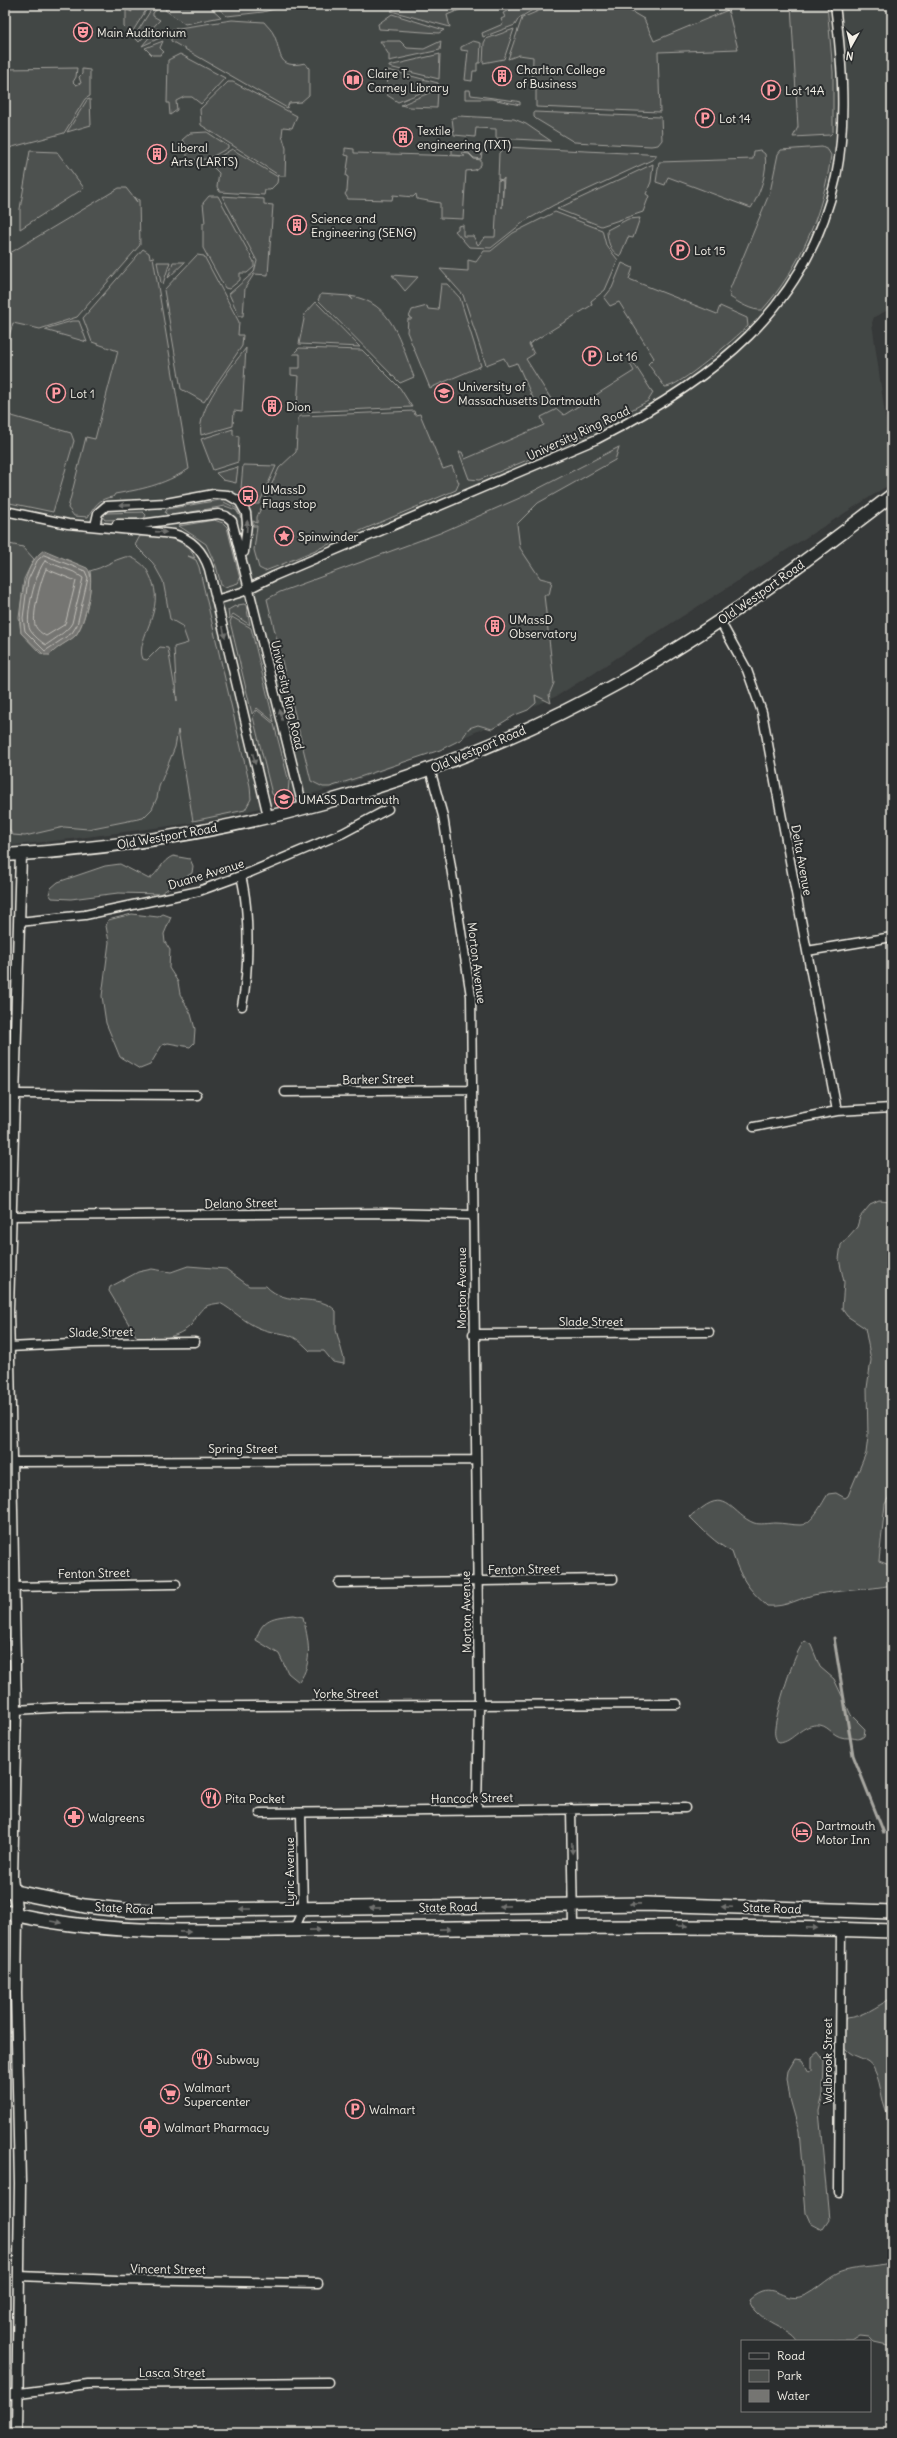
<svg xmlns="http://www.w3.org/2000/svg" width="897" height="2438" font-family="Delius,sans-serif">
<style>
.built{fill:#434645}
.green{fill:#4e514f;stroke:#a1a19c}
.water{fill:#757572;stroke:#a8a7a1}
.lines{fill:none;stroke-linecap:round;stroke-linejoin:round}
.shore{stroke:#c1bfb9;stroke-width:1}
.stream{stroke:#a8a7a1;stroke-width:3}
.minor-casing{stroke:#f4f1e8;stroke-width:11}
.tertiary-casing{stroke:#f4f1e8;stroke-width:13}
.secondary-casing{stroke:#f4f1e8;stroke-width:15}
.primary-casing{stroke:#f4f1e8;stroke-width:16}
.minor{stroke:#2a2d2e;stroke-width:8}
.tertiary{stroke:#2a2d2e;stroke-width:10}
.secondary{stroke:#2a2d2e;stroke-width:12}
.primary{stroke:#2a2d2e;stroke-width:13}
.oneway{fill:#71726f}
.labels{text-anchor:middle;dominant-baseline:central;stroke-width:4;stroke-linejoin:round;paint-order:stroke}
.poi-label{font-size:12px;fill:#f4f1e8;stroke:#2a2d2e;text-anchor:start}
.street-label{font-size:12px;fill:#f4f1e8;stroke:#2a2d2e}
</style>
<rect width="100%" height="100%" fill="#363939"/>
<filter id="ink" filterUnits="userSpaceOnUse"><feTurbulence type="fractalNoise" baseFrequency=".025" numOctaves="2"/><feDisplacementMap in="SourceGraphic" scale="8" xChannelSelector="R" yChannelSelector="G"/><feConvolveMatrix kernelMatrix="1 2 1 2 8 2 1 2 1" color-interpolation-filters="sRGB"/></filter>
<g filter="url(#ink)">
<path class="built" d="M5 5H892V308L874 317 872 323 892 464V483L557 696 414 759 347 784 215 820 71 839 5 846Z"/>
<path class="green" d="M126 5 127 10 132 12 129 5 138 10 139 8 135 5 148 7 131 34 124 27V20H126Z
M154 5H162L153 13V16L160 20 139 42 134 37Z
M171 5H208L221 17 185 24 165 10Z
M215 5H278V8L263 12 227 16Z
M399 5H479L474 9 471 5 447 15 450 27 391 11Z
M519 5H541L519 18 515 25 483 37 482 33 503 24 501 19 505 17 503 13Z
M552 5H620L644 19 654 41 728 10 738 49 658 52 660 112 536 107V89L532 90 533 57 519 55 508 59 522 18Z
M791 5H827L833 72V132L830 135 793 137 798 127Z
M392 14 444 30 439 33 379 29 378 24Z
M232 20 264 22C267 26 272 30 274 35 282 52 276 70 305 63L309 68V95L301 102 289 103 287 108 171 41 172 29Z
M157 28 158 36 162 37 142 46Z
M514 29 504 59 483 63 484 43 486 39Z
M163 41 160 48 164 52 160 55H152L145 48Z
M380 41H400L407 48 424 49 441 41 440 50 389 61V55Z
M473 41 481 43 480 63H477V71H473L472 81 465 80 468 51 461 50V47Z
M180 54 225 78 201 104 192 97H184L176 101 177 110 170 115 169 103H167L168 60Z
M440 54 439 79 389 67V66Z
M77 68 76 77 73 82 76 85 81 83 79 77 82 74V69L90 70V96L85 99 64 133 5 149V69Z
M388 70 438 83V86L398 102 387 95Z
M228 82H233L297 116 292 128 283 127 282 135 286 148 285 176H280L201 125 200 109Z
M438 89 437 108 408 107 401 105Z
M465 90H470L471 95 516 101 520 102V105L492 99H465Z
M90 99 91 125 67 132 87 100Z
M534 112 661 117 662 140 658 145 651 146 574 142 536 119 534 117Z
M459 116 514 119 526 124 551 141 496 138V129L476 128 475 137 454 135 452 118Z
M207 132 228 146V148L208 159 187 160V146L182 140 190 133Z
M452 145H470V148H477L482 153 481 159 474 158 469 153H462L469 154 474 159 481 160V165L475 170 466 171 463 219 440 218V203L417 199 416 194 413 197 393 195 392 200 348 199 345 194 347 191 348 177 346 176 349 156 345 155V148L354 149V153L465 156 452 155Z
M505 147 646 154 657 155 654 159 554 205 525 221 491 248 469 247 455 231 458 229V226L463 225V236H473L478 245 485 237H495L498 180 503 181 502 208 504 178 503 180 498 179 499 153Z
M822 147 828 150 831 155C824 211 800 268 762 310 752 311 739 303 730 297L729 291 770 192 778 154 781 150Z
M232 149 278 177 277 183 270 190H265L264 195 220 192 217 187 219 173 209 163Z
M760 150 765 154C768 172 760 194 751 208L668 177 665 185 656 182 659 162 753 159 754 151Z
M30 151 57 152 84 188 20 229V209Z
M653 164 651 182 646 194 649 196 643 212 601 226 557 209Z
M119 188H126L137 202 134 197 139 200 140 245 77 317 40 329 13 323 5 349V256Z
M209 196H218L254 262V267L247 273H240V280L229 289 225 288 203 248V223H205L203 203Z
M222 196 264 199V204L273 205 268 275 254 274 245 288 243 316H239L229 294 254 272 257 261Z
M555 212 602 230 606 245 618 260 605 290 591 301 592 305 529 344 534 354 526 359 551 399 537 407 517 363 508 366 504 358 486 365 463 295 440 269 468 271V260L476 262 484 251H491L513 233Z
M640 218 633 238 628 237 620 256C610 252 607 240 607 230L628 219Z
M143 249 149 253 150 258 153 257 189 469C161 486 142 489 115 494L113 497C99 498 95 506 88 517L74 516 68 508 86 437 95 439 118 351 92 342 83 318Z
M197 255 204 256 239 322 238 335H243L242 346 204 402 181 389 164 290Z
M157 262H170L163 284 161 283Z
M173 262H185L168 278Z
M622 263 633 268 629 279 717 314 720 306 747 318 748 326C735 338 679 388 665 387L648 364 654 358 619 302 610 306 604 298 612 288Z
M392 275 418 277 405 291Z
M441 284H447L460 298 481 366 430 388 407 332 408 319H412L409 317 412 310 427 306 428 309 438 310Z
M321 294 349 296 353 300 350 296C393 302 400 342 414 377L400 383 318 300Z
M316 302 360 347 299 344 305 314Z
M72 321H79L87 342 45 330 48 328Z
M246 348 242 412 234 411 233 426 201 435C196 409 230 369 246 348Z
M299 348 362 350 400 388 412 407 301 412 297 408 299 376 291 375V368H300V354H293Z
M633 362 653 393 648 401 571 442 479 480 469 479 459 452H462L465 459 544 425 541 417 557 409 564 415 634 371 630 364Z
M414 411 415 415 420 414 443 469 452 466 459 483 456 490 278 566 265 571 259 568 254 550 257 526H253V521L257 523V517L279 468 296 452 298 418 301 416Z
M5 414 71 433 74 441 53 512 5 502Z
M233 429V435L239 436 238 462 213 470 201 439Z
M619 447 615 460 538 503 517 524 520 548 540 578 552 581 549 595H544L554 683 549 695 551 703 535 695 536 703 528 710 515 715 492 729 478 725 469 728 462 739 440 750 330 787H323L311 781 267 599 280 592 440 533 522 497Z
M243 465 276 466 259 504H254L251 498 253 496 248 491 246 492 241 488Z
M238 467 236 483 223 480 216 473Z
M220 500 236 508 243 521 236 510 225 506 169 516 165 513 167 509Z
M143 512 146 515 144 519 105 520 102 516 105 513Z
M214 520 223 523 227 527 240 579 238 583 225 587 221 585 216 566 206 544 179 526Z
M140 536C160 536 185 536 195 558L188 556 196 560 199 567 250 786 251 799 245 810 193 821 178 730 175 747 159 787 157 798 152 809 143 818 88 829 64 827 25 836 13 835 9 830 5 798V543L23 547 34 559 24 579 19 618 21 633 40 653 50 655C59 645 66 643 75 636 85 626 93 585 90 571 103 568 113 560 125 557 130 556 135 559 139 562 145 566 147 570 150 576 168 610 134 639 143 659L147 660 160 647 168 648 177 701 174 647 188 643 182 626 170 619 163 581 153 563 135 545Z
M244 604 246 605 250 625 233 614 229 619 228 610 235 606 238 608V605Z
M232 617 251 628 274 722 257 708 252 714 230 622Z
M257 710 274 724 289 782 288 793 284 799H279L272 794 253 717Z
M173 856 190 859 193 866 192 873 160 894 118 893 71 899 52 898 49 894 51 888 58 882 105 866 120 864 149 879C159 873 162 860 173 856Z
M132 914 158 917 163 914 171 917 164 934 165 942 170 950 169 968 178 982 180 994 191 1014 195 1029 194 1043 190 1047 168 1043 162 1045 150 1065 140 1069 120 1057 106 1023 102 996 109 942 106 926 108 920Z
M879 1201 892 1202V1491L885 1504 879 1561 892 1566V1585C867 1590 843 1590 818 1594 800 1597 787 1608 767 1606 748 1589 740 1577 732 1552 715 1543 703 1530 690 1517 694 1512 697 1512 702 1508 727 1489 733 1515 754 1523 760 1525 769 1523 775 1523 784 1523 791 1525 800 1525 812 1525 822 1503 828 1494L836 1493 845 1498 848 1496 866 1453 868 1437 867 1388 871 1360 865 1328 847 1316 842 1309 844 1282 839 1259 841 1245 857 1227 860 1217 870 1205Z
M188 1266 226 1269 249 1286H266C286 1308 319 1292 336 1311V1330L344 1359V1364L333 1362 324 1351H310C287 1327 285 1338 259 1328 244 1322 233 1310 220 1303 215 1304 209 1304 205 1307 198 1311 196 1319 192 1324 181 1337 151 1344 136 1336L109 1291 110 1287 138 1272 152 1269 171 1272Z
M294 1615 303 1617C308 1639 314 1662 299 1682L288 1673 279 1654 256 1640C262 1618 273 1617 294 1615Z
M805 1641 811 1645 820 1667 834 1679 851 1715 865 1729 864 1736C858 1741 857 1738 850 1738 833 1739 831 1727 820 1725 801 1723 794 1742 779 1743 775 1739 774 1734 775 1728 776 1713 794 1650 805 1641Z
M892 1998V2122C880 2106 883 2086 874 2069 868 2056 853 2059 845 2048 841 2043 843 2023 846 2018 864 2017 875 2007 892 1998Z
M818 2052 824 2060 823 2095 819 2111 829 2220 823 2229 810 2222 806 2213 799 2131 790 2099 787 2078 788 2071 795 2059 802 2060 809 2072 812 2070V2057Z
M892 2263V2346L874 2342 869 2337 860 2336 852 2341H798C792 2327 757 2324 749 2299 773 2277 781 2304 803 2296 816 2291 826 2279 839 2273 856 2266 874 2269 892 2263Z"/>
<path class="water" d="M44 550 87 568C97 577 84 627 75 636 67 643 59 645 50 655H44L21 633C19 609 22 564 44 550Z"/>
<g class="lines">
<path class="shore" d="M44 555 85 571 88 578 77 625 72 633 45 651 25 631 23 618 28 580 37 561Z
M45 561 74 572 83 578 72 623C68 631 53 640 46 645 41 642 33 635 30 630 24 619 36 570 45 561Z
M46 569 76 581 66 621 64 625 46 636C42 634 36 629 35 625 32 614 41 579 46 569Z"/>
<path class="stream" d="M834 1638 853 1755 884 1833"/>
<defs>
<path id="minor" d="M5 511 68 524 174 534C192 539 203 551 209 569L268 816
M117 524H140L218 514 226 516 232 521 303 807
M95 526 98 513 106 506 166 503 214 494 228 495 240 502 246 513 247 524 244 552
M216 600 242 592 274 576 597 439C711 381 808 309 836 177 847 122 842 60 835 5
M720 621 747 670 762 712 837 1111
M430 769 443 816 471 996 479 1704 477 1810
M241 876C250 912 249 970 242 1006
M19 922 85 915 199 891 251 872 343 833 388 809
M807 951 892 937
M285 1092 472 1090
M14 1094 197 1095
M754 1127 837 1111 892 1108
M10 1216 386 1213 472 1215
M473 1334 709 1332
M9 1347 91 1343 195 1342
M10 1462 476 1460
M339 1583 613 1579
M13 1587 176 1584
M16 1710 66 1707 677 1704
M571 1809 573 1926
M260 1813 685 1808
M294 1930 303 1909 301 1813
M839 2193 841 1929
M19 2276 117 2280 318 2283
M5 2395 88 2384 328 2382"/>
<path id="tertiary" d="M17 2433 20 2183 16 1993 17 1915 12 1877 16 1710 8 1310 21 854"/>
<path id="secondary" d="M5 855C219 843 434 786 622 681 718 627 805 562 892 495"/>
<path id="primary" d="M5 1890 85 1906 132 1911 646 1904 892 1912
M5 1912C115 1939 226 1930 338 1929 523 1928 707 1924 892 1931"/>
</defs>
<use href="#minor" class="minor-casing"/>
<use href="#tertiary" class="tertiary-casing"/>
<use href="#secondary" class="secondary-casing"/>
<use href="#primary" class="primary-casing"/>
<use href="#minor" class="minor"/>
<use href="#tertiary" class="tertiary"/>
<use href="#secondary" class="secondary"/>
<use href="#primary" class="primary"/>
</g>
<defs><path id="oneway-solid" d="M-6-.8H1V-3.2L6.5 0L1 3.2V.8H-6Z"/></defs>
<g class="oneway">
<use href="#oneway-solid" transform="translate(125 505) rotate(178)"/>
<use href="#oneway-solid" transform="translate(247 526) rotate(-86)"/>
<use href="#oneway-solid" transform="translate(161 532) rotate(4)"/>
<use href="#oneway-solid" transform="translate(224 632) rotate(77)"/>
<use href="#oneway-solid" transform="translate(281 715) rotate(-103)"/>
<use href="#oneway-solid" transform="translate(254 759) rotate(77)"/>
<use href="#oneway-solid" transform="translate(572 1848) rotate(88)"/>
<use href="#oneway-solid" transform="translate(635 1904) rotate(179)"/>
<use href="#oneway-solid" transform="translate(505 1906) rotate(179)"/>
<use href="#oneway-solid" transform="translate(727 1907) rotate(-178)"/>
<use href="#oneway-solid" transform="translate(375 1908) rotate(179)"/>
<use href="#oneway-solid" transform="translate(245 1909) rotate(180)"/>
<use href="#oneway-solid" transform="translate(56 1922) rotate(10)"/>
<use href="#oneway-solid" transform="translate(682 1926)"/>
<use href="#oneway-solid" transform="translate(812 1928) rotate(2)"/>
<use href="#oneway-solid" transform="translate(445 1929) rotate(-1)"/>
<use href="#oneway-solid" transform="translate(315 1930) rotate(-1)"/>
<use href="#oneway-solid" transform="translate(185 1932) rotate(1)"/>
</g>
</g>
<defs>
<symbol id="theatre-ring" viewBox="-11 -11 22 22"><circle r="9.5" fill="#2a2d2e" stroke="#ff9aa2" stroke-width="1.5"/><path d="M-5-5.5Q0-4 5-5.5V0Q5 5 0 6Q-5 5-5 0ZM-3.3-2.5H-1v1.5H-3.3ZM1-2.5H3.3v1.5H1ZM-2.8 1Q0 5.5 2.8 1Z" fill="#ff9aa2"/></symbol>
<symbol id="building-ring" viewBox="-11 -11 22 22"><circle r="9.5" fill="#2a2d2e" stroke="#ff9aa2" stroke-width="1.5"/><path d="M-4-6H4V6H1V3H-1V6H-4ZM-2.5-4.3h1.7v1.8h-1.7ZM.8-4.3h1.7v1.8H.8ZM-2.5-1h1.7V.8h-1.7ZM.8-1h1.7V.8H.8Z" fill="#ff9aa2"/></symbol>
<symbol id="library-ring" viewBox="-11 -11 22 22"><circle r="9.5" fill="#2a2d2e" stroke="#ff9aa2" stroke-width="1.5"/><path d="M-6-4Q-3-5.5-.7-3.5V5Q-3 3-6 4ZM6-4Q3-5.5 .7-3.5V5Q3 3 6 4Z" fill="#ff9aa2"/></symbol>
<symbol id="parking-ring" viewBox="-11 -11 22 22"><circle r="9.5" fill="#2a2d2e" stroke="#ff9aa2" stroke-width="1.5"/><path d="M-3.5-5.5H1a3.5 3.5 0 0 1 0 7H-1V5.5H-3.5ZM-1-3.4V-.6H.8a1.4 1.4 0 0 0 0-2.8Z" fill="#ff9aa2"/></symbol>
<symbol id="university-ring" viewBox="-11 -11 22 22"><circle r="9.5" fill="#2a2d2e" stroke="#ff9aa2" stroke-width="1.5"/><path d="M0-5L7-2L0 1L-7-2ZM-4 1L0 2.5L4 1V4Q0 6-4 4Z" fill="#ff9aa2"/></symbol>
<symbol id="bus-ring" viewBox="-11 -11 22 22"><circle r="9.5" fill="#2a2d2e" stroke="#ff9aa2" stroke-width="1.5"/><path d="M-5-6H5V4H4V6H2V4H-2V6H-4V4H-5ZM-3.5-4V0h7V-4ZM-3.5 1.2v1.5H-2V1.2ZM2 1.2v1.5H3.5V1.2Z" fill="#ff9aa2"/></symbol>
<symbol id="sight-ring" viewBox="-11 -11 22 22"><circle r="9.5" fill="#2a2d2e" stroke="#ff9aa2" stroke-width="1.5"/><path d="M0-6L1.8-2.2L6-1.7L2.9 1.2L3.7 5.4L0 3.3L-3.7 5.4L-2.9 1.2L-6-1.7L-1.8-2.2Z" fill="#ff9aa2"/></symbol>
<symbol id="school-ring" viewBox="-11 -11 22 22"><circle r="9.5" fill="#2a2d2e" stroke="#ff9aa2" stroke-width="1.5"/><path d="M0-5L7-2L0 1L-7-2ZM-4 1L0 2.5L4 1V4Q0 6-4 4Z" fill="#ff9aa2"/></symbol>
<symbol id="restaurant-ring" viewBox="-11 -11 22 22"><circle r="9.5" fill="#2a2d2e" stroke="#ff9aa2" stroke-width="1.5"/><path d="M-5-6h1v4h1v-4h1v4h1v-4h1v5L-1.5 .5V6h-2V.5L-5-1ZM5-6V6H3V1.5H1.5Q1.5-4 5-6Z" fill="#ff9aa2"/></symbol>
<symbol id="pharmacy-ring" viewBox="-11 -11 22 22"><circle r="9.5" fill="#2a2d2e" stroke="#ff9aa2" stroke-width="1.5"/><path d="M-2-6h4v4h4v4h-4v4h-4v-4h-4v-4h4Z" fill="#ff9aa2"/></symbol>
<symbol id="hotel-ring" viewBox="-11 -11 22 22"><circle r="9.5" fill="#2a2d2e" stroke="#ff9aa2" stroke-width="1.5"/><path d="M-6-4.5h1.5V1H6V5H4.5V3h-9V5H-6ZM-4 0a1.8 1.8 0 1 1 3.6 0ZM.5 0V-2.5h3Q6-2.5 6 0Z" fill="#ff9aa2"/></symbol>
<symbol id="supermarket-ring" viewBox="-11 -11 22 22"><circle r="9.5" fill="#2a2d2e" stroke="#ff9aa2" stroke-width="1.5"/><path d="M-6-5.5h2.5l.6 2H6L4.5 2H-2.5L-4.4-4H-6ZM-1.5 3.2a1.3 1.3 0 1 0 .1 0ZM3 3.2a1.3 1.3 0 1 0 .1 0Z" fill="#ff9aa2"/></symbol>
</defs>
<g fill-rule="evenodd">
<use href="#theatre-ring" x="72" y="21" width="22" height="22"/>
<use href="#building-ring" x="491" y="65" width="22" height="22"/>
<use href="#library-ring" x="342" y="69" width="22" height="22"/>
<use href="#parking-ring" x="760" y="79" width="22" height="22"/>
<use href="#parking-ring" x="694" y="107" width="22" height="22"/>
<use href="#building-ring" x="392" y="126" width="22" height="22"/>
<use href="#building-ring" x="146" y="143" width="22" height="22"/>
<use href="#building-ring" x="286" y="214" width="22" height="22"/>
<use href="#parking-ring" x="669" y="239" width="22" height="22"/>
<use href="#parking-ring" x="581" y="345" width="22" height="22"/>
<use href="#parking-ring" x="45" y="382" width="22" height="22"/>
<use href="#university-ring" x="433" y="382" width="22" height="22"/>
<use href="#building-ring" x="261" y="395" width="22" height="22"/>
<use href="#bus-ring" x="237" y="485" width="22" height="22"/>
<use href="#sight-ring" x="273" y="525" width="22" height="22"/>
<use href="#building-ring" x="484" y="615" width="22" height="22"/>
<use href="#school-ring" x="273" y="788" width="22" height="22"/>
<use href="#restaurant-ring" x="200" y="1787" width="22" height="22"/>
<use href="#pharmacy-ring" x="63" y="1806" width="22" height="22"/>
<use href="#hotel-ring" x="791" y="1821" width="22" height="22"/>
<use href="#restaurant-ring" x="191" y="2048" width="22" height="22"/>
<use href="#supermarket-ring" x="159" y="2083" width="22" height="22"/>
<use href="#parking-ring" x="344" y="2098" width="22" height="22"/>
<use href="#pharmacy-ring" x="139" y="2116" width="22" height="22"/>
</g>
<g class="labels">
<g class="poi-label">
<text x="97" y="32">Main Auditorium</text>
<text x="516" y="69">Charlton College<tspan x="516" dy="14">of Business</tspan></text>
<text x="367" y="73">Claire T.<tspan x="367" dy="14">Carney Library</tspan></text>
<text x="785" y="90">Lot 14A</text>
<text x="719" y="118">Lot 14</text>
<text x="417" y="130">Textile<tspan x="417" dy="14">engineering (TXT)</tspan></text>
<text x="171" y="147">Liberal<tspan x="171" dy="14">Arts (LARTS)</tspan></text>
<text x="311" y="218">Science and<tspan x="311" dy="14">Engineering (SENG)</tspan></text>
<text x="694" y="250">Lot 15</text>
<text x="606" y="356">Lot 16</text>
<text x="458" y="386">University of<tspan x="458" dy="14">Massachusetts Dartmouth</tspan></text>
<text x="70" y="393">Lot 1</text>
<text x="286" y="406">Dion</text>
<text x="262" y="489">UMassD<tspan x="262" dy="14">Flags stop</tspan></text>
<text x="298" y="536">Spinwinder</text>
<text x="509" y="619">UMassD<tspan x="509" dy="14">Observatory</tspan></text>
<text x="298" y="799">UMASS Dartmouth</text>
<text x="225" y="1798">Pita Pocket</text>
<text x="88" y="1817">Walgreens</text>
<text x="816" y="1825">Dartmouth<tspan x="816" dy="14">Motor Inn</tspan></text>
<text x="216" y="2059">Subway</text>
<text x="184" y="2087">Walmart<tspan x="184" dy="14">Supercenter</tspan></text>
<text x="369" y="2109">Walmart</text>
<text x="164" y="2127">Walmart Pharmacy</text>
</g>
<g class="street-label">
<text transform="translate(578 433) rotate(-25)">University Ring Road</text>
<text transform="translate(761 592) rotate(-35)">Old Westport Road</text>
<text transform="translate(288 695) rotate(77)">University Ring Road</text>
<text transform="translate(478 749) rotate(-23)">Old Westport Road</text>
<text transform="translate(167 836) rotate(-10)">Old Westport Road</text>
<text transform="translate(802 860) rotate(80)">Delta Avenue</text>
<text transform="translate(206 874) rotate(-17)">Duane Avenue</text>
<text transform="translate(477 963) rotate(83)">Morton Avenue</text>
<text transform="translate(378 1079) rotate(-1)">Barker Street</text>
<text transform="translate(241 1203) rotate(-1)">Delano Street</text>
<text transform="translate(461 1288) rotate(-90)">Morton Avenue</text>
<text x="591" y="1321">Slade Street</text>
<text transform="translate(101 1332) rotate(-1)">Slade Street</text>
<text x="243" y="1448">Spring Street</text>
<text transform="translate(524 1569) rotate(-1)">Fenton Street</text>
<text transform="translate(94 1573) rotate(-1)">Fenton Street</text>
<text transform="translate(466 1612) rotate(-91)">Morton Avenue</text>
<text x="346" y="1693">Yorke Street</text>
<text transform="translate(472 1798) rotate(-1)">Hancock Street</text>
<text transform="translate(289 1872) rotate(-90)">Lyric Avenue</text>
<text transform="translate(448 1907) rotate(-1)">State Road</text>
<text transform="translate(124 1908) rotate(3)">State Road</text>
<text transform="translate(772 1908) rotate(2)">State Road</text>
<text transform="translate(827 2061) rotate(-90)">Walbrook Street</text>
<text transform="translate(168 2269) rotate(1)">Vincent Street</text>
<text x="172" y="2372">Lasca Street</text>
</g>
</g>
<rect width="897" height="2438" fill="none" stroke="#2a2d2e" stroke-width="20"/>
<rect x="10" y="10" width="877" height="2418" fill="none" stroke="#f4f1e8" stroke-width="1.5" filter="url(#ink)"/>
<rect x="741" y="2340" width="130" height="72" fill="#2a2d2e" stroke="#7b7b78"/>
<rect x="749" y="2353" width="20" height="6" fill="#2a2d2e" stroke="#7b7b78"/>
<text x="777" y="2360" font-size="12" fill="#f4f1e8">Road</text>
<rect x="749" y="2370" width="20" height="12" fill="#4e514f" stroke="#7b7b78"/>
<text x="777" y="2380" font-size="12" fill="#f4f1e8">Park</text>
<rect x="749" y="2390" width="20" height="12" fill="#757572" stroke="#7b7b78"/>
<text x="777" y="2400" font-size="12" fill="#f4f1e8">Water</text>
<g transform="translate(851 46) rotate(188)" stroke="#2a2d2e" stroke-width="3" paint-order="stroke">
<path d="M0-3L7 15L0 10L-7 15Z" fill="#f4f1e8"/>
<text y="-6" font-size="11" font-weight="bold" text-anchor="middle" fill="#f4f1e8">N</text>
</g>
</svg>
